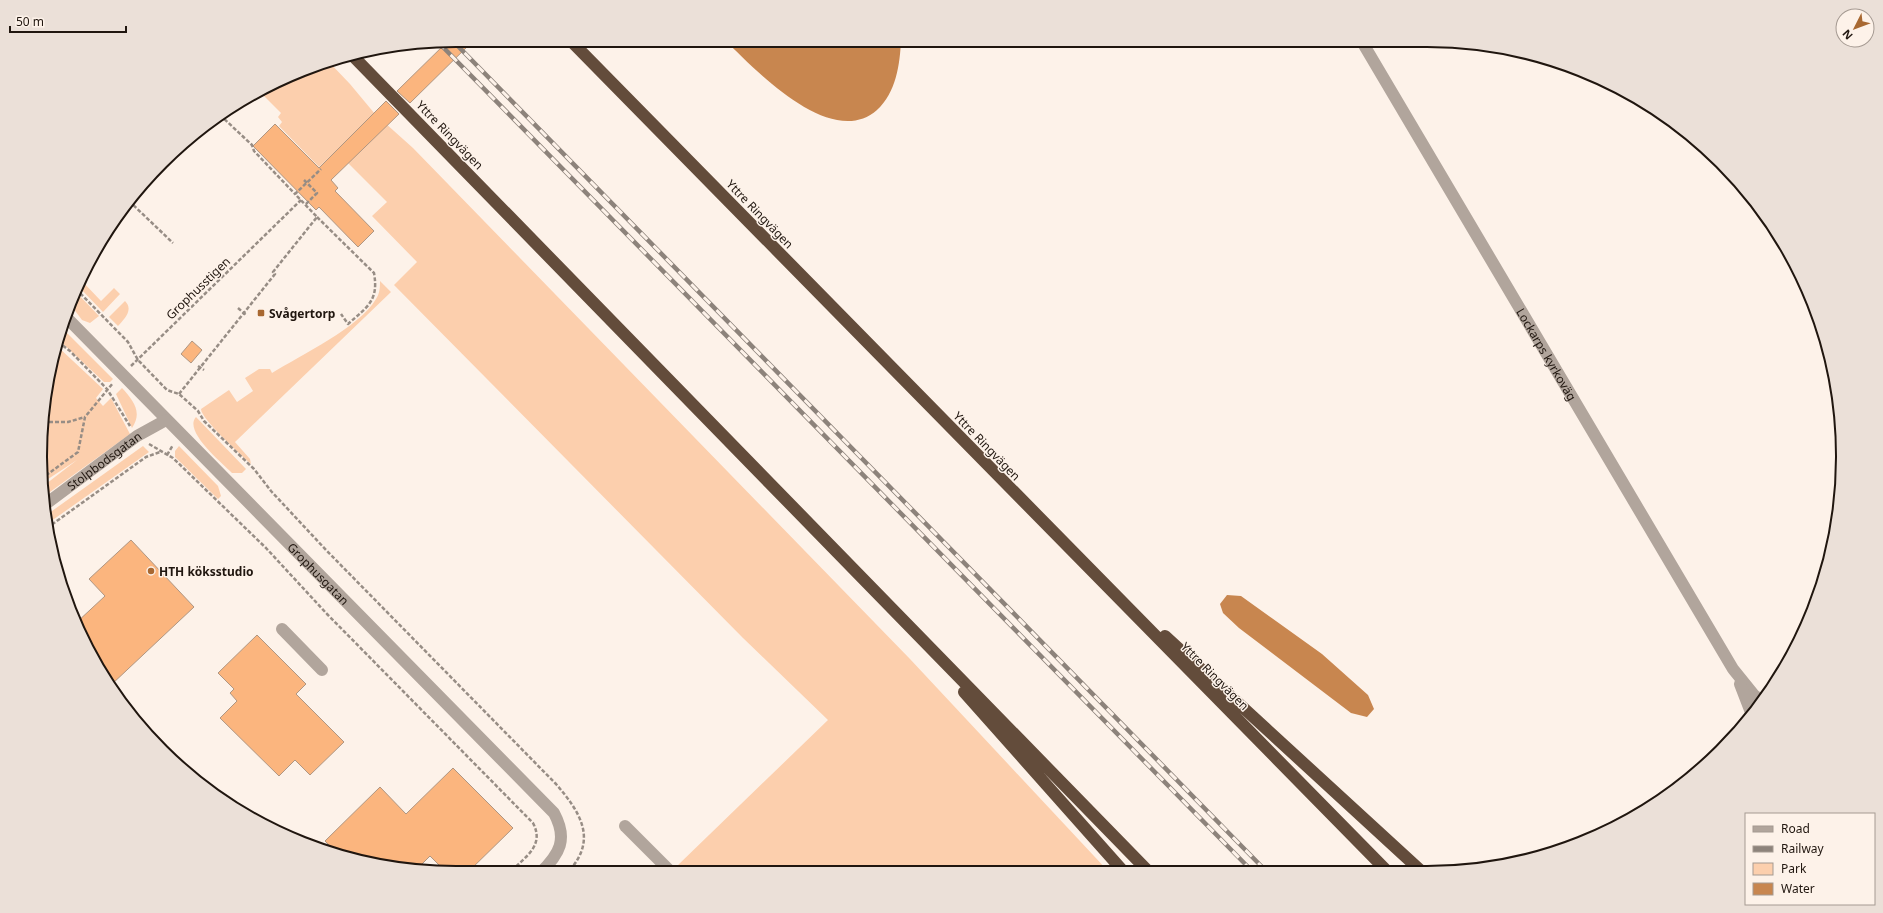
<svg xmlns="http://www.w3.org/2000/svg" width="1883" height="913" font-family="'Noto Sans',sans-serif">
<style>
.green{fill:#fccfad}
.water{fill:#c8864f}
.building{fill:#fbb57e;stroke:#af9682}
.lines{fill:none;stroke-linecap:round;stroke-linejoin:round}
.path{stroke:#978d85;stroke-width:2.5;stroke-dasharray:4 2;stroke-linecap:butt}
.minor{stroke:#b1a59c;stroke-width:12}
.highway{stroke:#634c3b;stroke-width:12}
.rail-casing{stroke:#8d837b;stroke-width:4.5}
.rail{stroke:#fdf2e9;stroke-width:3;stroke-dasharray:9;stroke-linecap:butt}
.poi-dot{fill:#a86831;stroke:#fdf2e9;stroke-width:1.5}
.labels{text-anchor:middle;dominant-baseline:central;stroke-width:3;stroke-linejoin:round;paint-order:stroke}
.street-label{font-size:12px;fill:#20160f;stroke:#fdf2e9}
.poi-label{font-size:12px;font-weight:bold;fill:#20160f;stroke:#fdf2e9;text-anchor:start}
.rim{fill:none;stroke:#20160f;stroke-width:2}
</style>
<rect width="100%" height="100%" fill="#fdf2e9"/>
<path class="green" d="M328 61 350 84 375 114 413 148 910 659 1108 871 678 872V865L828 720 743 638 394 285 417 262 372 216 387 202 336 151 319 167 279 126 282 122 278 117 281 113 259 91Z
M81 280 101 301 114 288 120 294 103 312 78 286Z
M380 281 391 292 235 442 250 459 251 464C241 455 201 419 201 409L229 390 237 402 253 391 245 378 259 369H270L272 373C301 355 360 327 376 299 380 293 380 287 380 281Z
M75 291 99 316 90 323 82 320 70 304Z
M125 301C134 310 124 319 118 326L109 317Z
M62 328 113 379 110 382H104L59 340Z
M57 346 103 389 96 398 103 406 111 398 130 434 43 497 42 487 77 460 42 483 40 456 48 375Z
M122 388C133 400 143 412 132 428L116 394Z
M196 417 246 469 242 473H232C222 463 183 431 196 417Z
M143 446 149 452 47 524 45 516Z
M179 446 218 486 221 496 218 499 175 457V451Z"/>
<path class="water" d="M725 40H901C900 64 896 93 877 110 832 150 756 71 725 40Z
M1227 595 1241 596 1322 654 1368 695 1374 709 1367 717 1351 713 1239 628 1223 613 1220 604Z"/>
<path class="building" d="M474 40 410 103 397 91 448 41Z
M386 101 399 114 331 180 338 188 335 191 374 231 358 247 319 207 316 210 253 146 275 124 319 168Z
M192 341 202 350 191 363 181 354Z
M131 540 194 607 111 685 83 641 76 623 105 596 89 579Z
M257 635 306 684 296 694 344 742 310 775 295 760 279 776 220 718 237 701 230 693 234 689 218 673Z
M453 768 513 828 467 873 446 872 430 856 417 869 375 865 337 853 325 841 380 787 406 814Z"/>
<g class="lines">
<path class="path" d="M220 115 252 145 254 151 295 194
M304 180 317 193 305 205
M129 201 173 243
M317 217 374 273C379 301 367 307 348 324L341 314
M76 289 128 342 138 360 167 390 179 394 198 411 204 421 254 469 271 491 326 550 556 784C580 812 599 840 567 873
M238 308 247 316
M58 342 70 351 107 389 130 426
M131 366 301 200
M198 366 204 370
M179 394 275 274 273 272 317 217 295 194 321 169
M43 422H68L85 417
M149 444 173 458 266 548 327 614 533 823C545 846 525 857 509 873
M167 455 173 445
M41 479 78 452 85 417 113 383
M47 528 146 457 160 452"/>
<g class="minor">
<path id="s1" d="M1361 40 1733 669 1754 695 1762 701"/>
<path id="s2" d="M66 317 554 813C568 839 560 854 540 873"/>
<path id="s3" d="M43 506 137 436 166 420"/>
<path d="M282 629 322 670"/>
<path d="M1740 684 1752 715"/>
<path d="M625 826 671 872"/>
</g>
<path class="highway" d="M570 40 1386 870
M351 54 1148 871
M1165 636 1420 870
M964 692 1123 871"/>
<defs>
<path id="rail" d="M452 40 1265 870
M438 42 1251 870"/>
</defs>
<use href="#rail" class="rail-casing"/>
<use href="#rail" class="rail"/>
</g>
<g class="poi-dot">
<rect x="257" y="309" width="8" height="8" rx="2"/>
<circle cx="151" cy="571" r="4"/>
</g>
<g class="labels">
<g class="street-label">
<text transform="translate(450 135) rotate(46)">Yttre Ringvägen</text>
<text transform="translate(760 214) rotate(46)">Yttre Ringvägen</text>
<text transform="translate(198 288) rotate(-44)">Grophusstigen</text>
<text stroke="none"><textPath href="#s1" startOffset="365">Lockarps kyrkoväg</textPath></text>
<text transform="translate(987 446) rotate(46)">Yttre Ringvägen</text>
<text stroke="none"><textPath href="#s3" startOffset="76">Stolpbodsgatan</textPath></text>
<text stroke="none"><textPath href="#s2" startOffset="360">Grophusgatan</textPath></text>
<text transform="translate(1215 676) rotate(45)">Yttre Ringvägen</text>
</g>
<g class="poi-label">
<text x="269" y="313">Svågertorp</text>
<text x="159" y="571">HTH köksstudio</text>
</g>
</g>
<path d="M0 0H1883V913H0ZM456 47H1427A409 409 0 0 1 1836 456V457A409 409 0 0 1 1427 866H456A409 409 0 0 1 47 457V456A409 409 0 0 1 456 47Z" fill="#ebe0d8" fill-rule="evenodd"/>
<path class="rim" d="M456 47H1427A409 409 0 0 1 1836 456V457A409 409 0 0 1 1427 866H456A409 409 0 0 1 47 457V456A409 409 0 0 1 456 47Z"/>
<rect x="1745" y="813" width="130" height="92" fill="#fdf2e9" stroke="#a59a92"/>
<rect x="1753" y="826" width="20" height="6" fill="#b1a59c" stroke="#a59a92"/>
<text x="1781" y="833" font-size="12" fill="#20160f">Road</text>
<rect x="1753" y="846" width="20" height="6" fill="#8d837b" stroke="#a59a92"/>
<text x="1781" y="853" font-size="12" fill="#20160f">Railway</text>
<rect x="1753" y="863" width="20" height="12" fill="#fccfad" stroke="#a59a92"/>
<text x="1781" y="873" font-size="12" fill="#20160f">Park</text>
<rect x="1753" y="883" width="20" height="12" fill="#c8864f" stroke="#a59a92"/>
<text x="1781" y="893" font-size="12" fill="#20160f">Water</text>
<g transform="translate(1855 28) rotate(228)"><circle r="19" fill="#fdf2e9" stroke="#a59a92"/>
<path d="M0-3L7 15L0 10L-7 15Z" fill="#a86831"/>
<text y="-6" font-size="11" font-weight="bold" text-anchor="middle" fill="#20160f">N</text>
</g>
<path d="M10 26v6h116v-6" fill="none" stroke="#20160f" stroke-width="2"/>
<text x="16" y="26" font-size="12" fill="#20160f" stroke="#fdf2e9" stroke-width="3" paint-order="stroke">50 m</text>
</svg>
